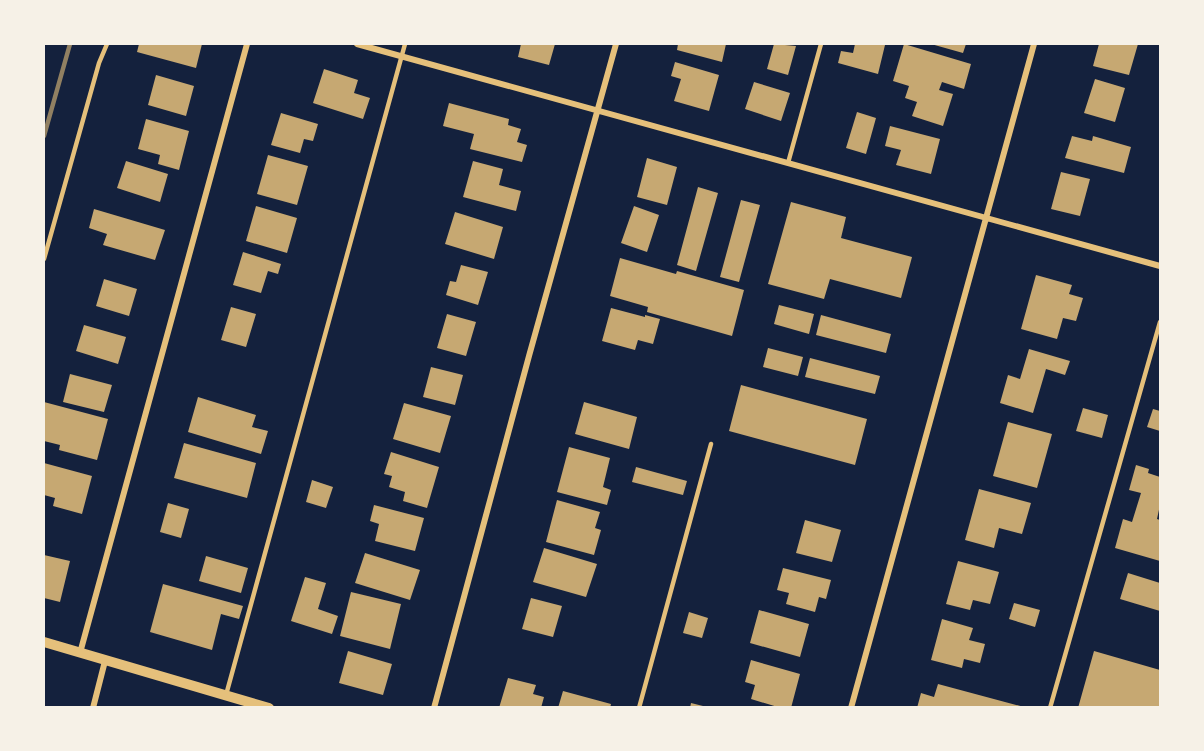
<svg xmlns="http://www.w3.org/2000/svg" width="1204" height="751" font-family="Mulish,sans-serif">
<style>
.building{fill:#c6a872}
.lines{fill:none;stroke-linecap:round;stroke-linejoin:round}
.service{stroke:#e5c07b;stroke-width:4.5}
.minor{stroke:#e5c07b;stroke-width:6}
.tertiary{stroke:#e5c07b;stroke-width:10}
.rail{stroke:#918062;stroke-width:4.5}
</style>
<rect width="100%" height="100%" fill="#14213d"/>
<path class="building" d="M139 44H202L196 68 137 52Z
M521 44H555L549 65 518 57Z
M678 44H726L722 62 677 50Z
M774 44 796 46 788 75 767 69Z
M855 44 885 45 878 74 838 63 841 51 853 53Z
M904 44 971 64 964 89 942 82 939 90 953 94 943 126 912 116 917 102 905 98 909 86 893 81Z
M931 44H966L963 53Z
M1099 44H1138L1129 75 1093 66Z
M675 62 719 75 709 111 674 101 681 79 671 76Z
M324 69 358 80 354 93 370 98 363 119 313 103Z
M156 75 194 86 186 116 148 105Z
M1095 79 1125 88 1115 122 1084 113Z
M754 82 790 93 781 121 745 109Z
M449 103 509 119 508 125 521 129 517 142 527 145 522 162 470 149 474 134 443 126Z
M857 112 876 118 866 154 846 148Z
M281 113 318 124 313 141 304 139 300 153 271 145Z
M146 119 189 131 179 170 158 164 160 155 138 149Z
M890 126 940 139 931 174 896 165 901 150 885 146Z
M1072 136 1092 141 1093 136 1131 147 1124 173 1065 158Z
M268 155 308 166 297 205 257 194Z
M647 158 677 167 667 205 637 197Z
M126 161 168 174 160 202 117 188Z
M473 161 503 169 499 185 521 191 516 211 463 197Z
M1061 172 1090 179 1080 216 1051 209Z
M698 187 718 193 696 271 677 265Z
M741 200 760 205 739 282 720 277Z
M791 202 846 217 841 238 912 257 901 298 830 279 824 299 768 284Z
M256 206 297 218 287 253 246 241Z
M634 206 659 215 647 252 621 243Z
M94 209 165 230 155 260 103 245 107 234 89 228Z
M455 212 503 227 494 259 445 244Z
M243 252 281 264 278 274 268 271 261 293 233 285Z
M620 258 676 274 677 271 744 290 732 336 647 312 648 307 610 296Z
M461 265 488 272 478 305 446 295 450 281 456 282Z
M1036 275 1072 285 1069 294 1083 298 1076 321 1063 318 1057 339 1021 329Z
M104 279 137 289 129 316 96 306Z
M779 305 814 314 809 334 774 324Z
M231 307 256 314 246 347 221 340Z
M611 308 645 317V315L660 319 653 344 638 340 635 350 602 341Z
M447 314 476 322 466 356 437 348Z
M821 315 891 334 886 353 816 335Z
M84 325 126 337 118 364 76 351Z
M768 348 803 357 798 376 763 367Z
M1029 349 1070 361 1065 375 1046 369 1033 413 1000 403 1008 375 1020 379Z
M810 358 880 376 875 394 805 377Z
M431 367 463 375 455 405 423 397Z
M70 374 112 385 104 412 63 402Z
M741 385 867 419 855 465 729 431Z
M198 397 256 415 252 427 268 431 261 454 188 432Z
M44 402 108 419 97 460 59 450 60 445 44 441Z
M584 402 637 417 629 449 575 434Z
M404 403 451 416 440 453 393 439Z
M1083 408 1108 415 1102 438 1076 431Z
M1153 409 1160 411V431L1147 427Z
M1008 422 1052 434 1037 488 993 476Z
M184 443 256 463 247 498 174 478Z
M569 447 610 458 603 487 611 490 607 505 557 492Z
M391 452 439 467 427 508 403 501 405 492 389 487 392 476 384 474Z
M44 463 92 476 82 514 53 506 55 498 44 495Z
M1136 465 1149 469 1148 473 1160 477V505L1157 519 1160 520V561L1115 548 1123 519 1132 522 1141 493 1129 490Z
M636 467 687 481 683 495 632 482Z
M312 480 333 487 326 508 306 502Z
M979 489 1031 503 1022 534 999 528 994 548 965 540Z
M557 500 600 512 595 528 601 530 594 555 546 542Z
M168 503 189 509 181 538 160 532Z
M374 505 424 518 415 551 375 541 379 524 370 521Z
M805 520 841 530 832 562 796 553Z
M544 548 597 564 586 597 533 582Z
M365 553 420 570 410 600 355 583Z
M44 555 70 561 60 602 44 598Z
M206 556 248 568 241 593 199 581Z
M958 561 999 572 990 604 973 600 970 610 946 604Z
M783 568 831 580 826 599 819 597 815 612 786 604 789 593 777 590Z
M1128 573 1160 583V611L1120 599Z
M305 577 326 583 318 609 338 616 332 634 291 621Z
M163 584 243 606 239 619 221 614 212 650 150 632Z
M351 592 401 604 390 649 340 636Z
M531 598 562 606 553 637 522 629Z
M1014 603 1040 610 1035 627 1009 619Z
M759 610 809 624 800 657 750 643Z
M689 612 708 618 702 638 683 633Z
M942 619 973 628 969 640 985 644 980 663 964 659 962 668 931 660Z
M348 651 392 664 383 695 339 683Z
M1094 651 1160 670V708H1078Z
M751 660 800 674 791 708H781L751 699 755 685 745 682Z
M508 678 536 685 533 694 544 697 541 708H499Z
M938 684 1024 707 1023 708H917L921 693 934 697Z
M563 691 611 704 610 708H558Z
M691 703 707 707V708H690Z"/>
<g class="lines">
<path class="service" d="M788 163 821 44
M44 259 99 63 107 44
M226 695 405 44
M639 708 711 444
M1050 708 1160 322"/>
<path class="minor" d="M357 44 1160 266
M80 653 247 44
M93 708 105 661
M434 708 529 356 616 44
M851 708 1034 44"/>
<path class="tertiary" d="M44 642 269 708"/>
<path class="rail" d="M44 136 70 44"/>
</g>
<rect width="1204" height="751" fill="none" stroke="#f6f1e7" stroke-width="90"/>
</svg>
